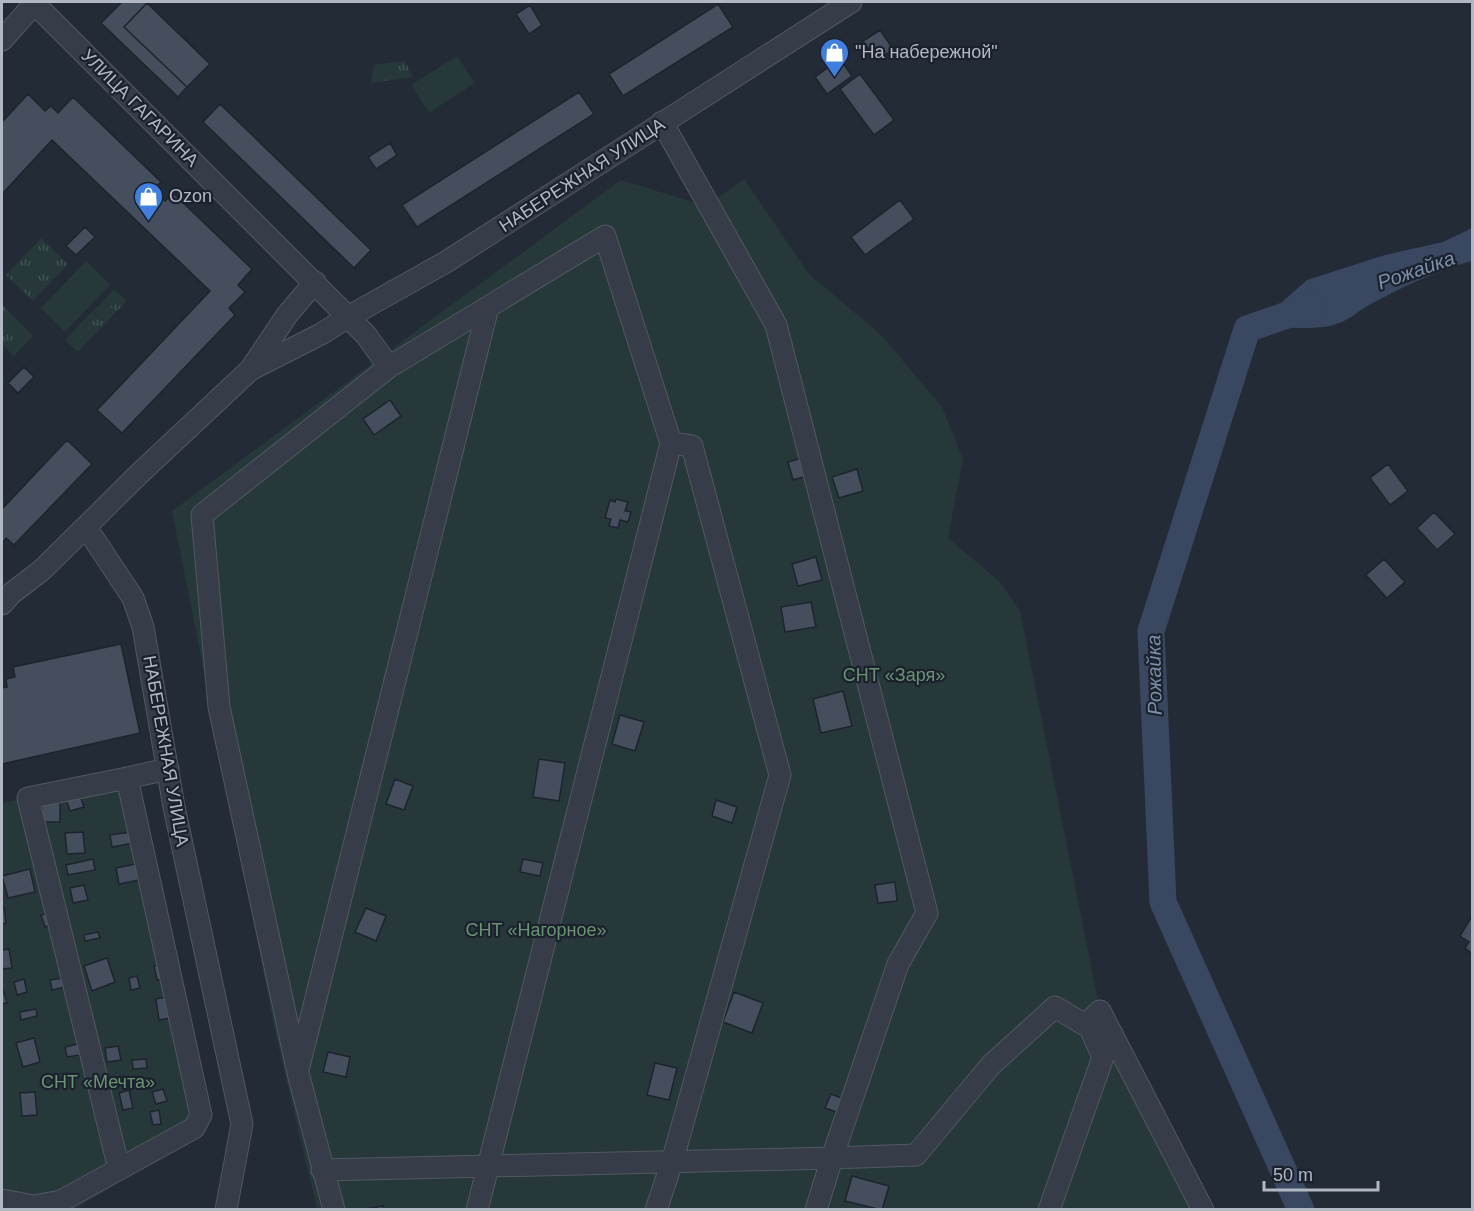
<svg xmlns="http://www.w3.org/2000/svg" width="1474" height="1211" font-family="Helvetica,sans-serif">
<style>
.green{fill:#263839}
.park{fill:url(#park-tufts)}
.water{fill:#394860}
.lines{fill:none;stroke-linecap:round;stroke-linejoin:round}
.river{stroke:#394860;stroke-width:27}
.building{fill:#444e5c;stroke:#1d242f;stroke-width:1.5}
.minor-casing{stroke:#515863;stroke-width:23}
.minor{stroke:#363d48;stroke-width:21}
.labels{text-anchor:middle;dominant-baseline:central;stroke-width:4.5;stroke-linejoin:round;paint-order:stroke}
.poi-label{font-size:18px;fill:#b1b8c4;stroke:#1b222d;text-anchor:start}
.street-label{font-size:18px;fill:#b1b8c4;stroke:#1b222d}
.park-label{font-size:18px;fill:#6a9374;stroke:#1b222d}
.water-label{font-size:20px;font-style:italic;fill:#7b8eaa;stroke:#1b222d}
</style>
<defs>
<pattern id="park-tufts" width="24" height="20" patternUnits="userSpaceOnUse" patternTransform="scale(1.5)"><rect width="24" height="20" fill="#263839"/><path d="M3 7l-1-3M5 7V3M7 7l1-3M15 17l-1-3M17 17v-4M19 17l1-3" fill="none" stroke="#435354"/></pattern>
</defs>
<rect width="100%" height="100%" fill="#232b37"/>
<path class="green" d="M457 56 475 83 429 113 411 85Z
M744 179 809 274 881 335 942 407 963 459 948 538 1000 582 1020 611 1100 1011 1205 1209H317L276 1036 172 511 621 180 706 206Z
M86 261 110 285 65 332 41 308Z
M104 300 116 312 106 323 93 311Z
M77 327 90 339 78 352 65 340Z
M134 776 205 1128 76 1209 2 1210V803Z"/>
<path class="park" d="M405 61 413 77 371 83 374 65Z
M41 238 68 264 33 301 6 275Z
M114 289 127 301 116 312 104 300Z
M2 305 33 336 14 356 2 344Z
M93 311 106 323 90 339 77 327Z"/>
<path class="water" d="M1472 228V261C1436 270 1403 287 1369 305 1360 310 1351 318 1342 322 1323 330 1301 328 1281 327L1276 313 1281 303 1307 280 1385 255 1443 242Z"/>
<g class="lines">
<path class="river" d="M1301 1210 1163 902 1151 631 1247 329 1313 306"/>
</g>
<path class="building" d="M122 2H145L147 3 124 27 187 87 178 97 101 23Z
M147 3 210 64 187 87 124 27Z
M718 4 733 27 623 96 609 74Z
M530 5 542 25 529 34 516 14Z
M880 30 893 49 877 61 863 41Z
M840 59 852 76 827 94 815 77Z
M860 74 894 120 874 135 840 89Z
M579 92 594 114 417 227 402 205Z
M28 94 45 111 51 106 58 113 73 97 161 182 153 190 165 201 173 193 252 269 238 285 245 292 229 308 235 315 122 433 97 410 210 291 52 140 2 194V122Z
M220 104 371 250 354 268 203 122Z
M390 143 397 155 376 169 368 157Z
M900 200 914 219 865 255 851 237Z
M85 227 95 237 76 255 66 246Z
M24 367 34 377 18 393 8 383Z
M390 400 401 416 374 435 363 419Z
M67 440 92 464 14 545 6 538 2 543V509Z
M802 458 807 476 793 480 788 462Z
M1388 464 1408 491 1390 505 1370 478Z
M857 469 863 491 839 498 832 477Z
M616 499 628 502 625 511 631 512 628 522 620 520 618 528 609 526 611 519 605 518 610 500 615 502Z
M1434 512 1455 534 1437 550 1417 528Z
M816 557 822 580 798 586 792 564Z
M1384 559 1405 582 1387 598 1366 575Z
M811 602 816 627 785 632 781 607Z
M121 644 140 733 2 764V688L7 687 6 679 15 677 13 667Z
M843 691 852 726 821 733 813 699Z
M620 715 644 722 635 751 612 744Z
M539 759 565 763 559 801 533 797Z
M395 779 413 786 404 810 386 804Z
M79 792 84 807 70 811 65 796Z
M716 800 737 807 732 823 712 816Z
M42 802H60V822H42Z
M83 832 85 853 67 854 65 833Z
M131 832 133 843 112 847 110 835Z
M93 859 95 870 68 875 66 865Z
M523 859 543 863 540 876 520 872Z
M140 863 144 879 119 884 116 868Z
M30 869 35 892 8 898 2 876Z
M895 882 897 901 878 903 875 885Z
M84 885 88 900 73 903 70 888Z
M4 908 6 923 2 924V909Z
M366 908 386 916 376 941 355 932Z
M49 913 53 924 45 927 41 915Z
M1472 916V951L1471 953 1465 948 1469 942 1460 936Z
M98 932 100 938 85 941 84 935Z
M9 949 12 968 2 969V950Z
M107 958 115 982 92 991 84 966Z
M164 963 167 978 157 980 154 966Z
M137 976 140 988 131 990 129 978Z
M63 978 65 987 52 990 50 980Z
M24 979 27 992 17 995 14 982Z
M2 992H4L7 1003 2 1004Z
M734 992 763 1003 752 1033 723 1022Z
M172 996 175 1017 159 1020 156 999Z
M36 1009 37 1016 21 1020 20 1012Z
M34 1038 40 1062 23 1067 16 1043Z
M78 1044 80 1055 67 1057 65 1047Z
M118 1046 121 1060 107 1062 105 1048Z
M328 1052 350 1057 346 1077 323 1072Z
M146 1059 147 1068 133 1069 132 1060Z
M655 1063 677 1068 669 1100 647 1095Z
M163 1089 167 1101 156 1104 152 1092Z
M129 1090 133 1108 123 1110 119 1093Z
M35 1092 37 1115 22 1116 20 1093Z
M831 1094 844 1099 839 1113 825 1108Z
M159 1110 161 1124 153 1125 150 1112Z
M852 1176 889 1186 882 1210 845 1201Z
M383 1206V1210H360Z"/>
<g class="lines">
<defs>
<path id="minor" d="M33 2 366 335 389 367
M2 40 36 2
M250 370 321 334 348 317 446 262 851 2
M86 527 133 598 143 627 174 807 242 1124 226 1210
M2 604 12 593 42 570 139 474 250 370 287 315 315 282
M127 778 168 769
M1086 1025 1100 1011 1203 1210
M299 1066 488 307
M322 1170 832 1158 898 964 927 913 776 325 662 122
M2 1200 34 1206 61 1201 194 1128 201 1115 127 778 28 798 119 1169
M334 1210 298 1073 219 707 202 515 389 367 605 236 671 443 477 1210
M656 1210 672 1162 780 775 692 446 671 443
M816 1210 832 1158 916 1155 991 1065 1055 1007 1090 1028 1103 1057 1049 1210"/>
</defs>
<use href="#minor" class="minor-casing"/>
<use href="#minor" class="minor"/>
</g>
<defs>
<symbol id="shop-pin" viewBox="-11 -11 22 30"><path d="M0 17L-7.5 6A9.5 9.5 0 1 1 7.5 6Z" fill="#3f7fe0" stroke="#1b222d"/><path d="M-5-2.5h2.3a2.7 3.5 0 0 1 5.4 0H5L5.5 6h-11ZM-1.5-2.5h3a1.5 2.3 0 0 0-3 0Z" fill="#fff"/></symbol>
</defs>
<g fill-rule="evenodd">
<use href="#shop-pin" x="818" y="36" width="33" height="45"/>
<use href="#shop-pin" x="132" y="180" width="33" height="45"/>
</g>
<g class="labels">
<g class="poi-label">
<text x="855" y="52">"На набережной"</text>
<text x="169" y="196">Ozon</text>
</g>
<g class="street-label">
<text transform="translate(140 108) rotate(45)">УЛИЦА ГАГАРИНА</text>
<text transform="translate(582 175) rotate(-33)">НАБЕРЕЖНАЯ УЛИЦА</text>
<text transform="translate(166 751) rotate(80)">НАБЕРЕЖНАЯ УЛИЦА</text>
</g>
<g class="park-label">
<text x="894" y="675">СНТ «Заря»</text>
<text x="536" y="930">СНТ «Нагорное»</text>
<text x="98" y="1082">СНТ «Мечта»</text>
</g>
<g class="water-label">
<text transform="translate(1416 270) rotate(-19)">Рожайка</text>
<text transform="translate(1154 675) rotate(-91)">Рожайка</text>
</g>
</g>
<rect width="1474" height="1211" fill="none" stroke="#b1b8c4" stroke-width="6"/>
<path d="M1264 1181v9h114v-9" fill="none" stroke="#b1b8c4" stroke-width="3"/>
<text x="1273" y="1181" font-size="18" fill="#b1b8c4" stroke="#1b222d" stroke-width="4.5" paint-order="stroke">50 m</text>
</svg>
